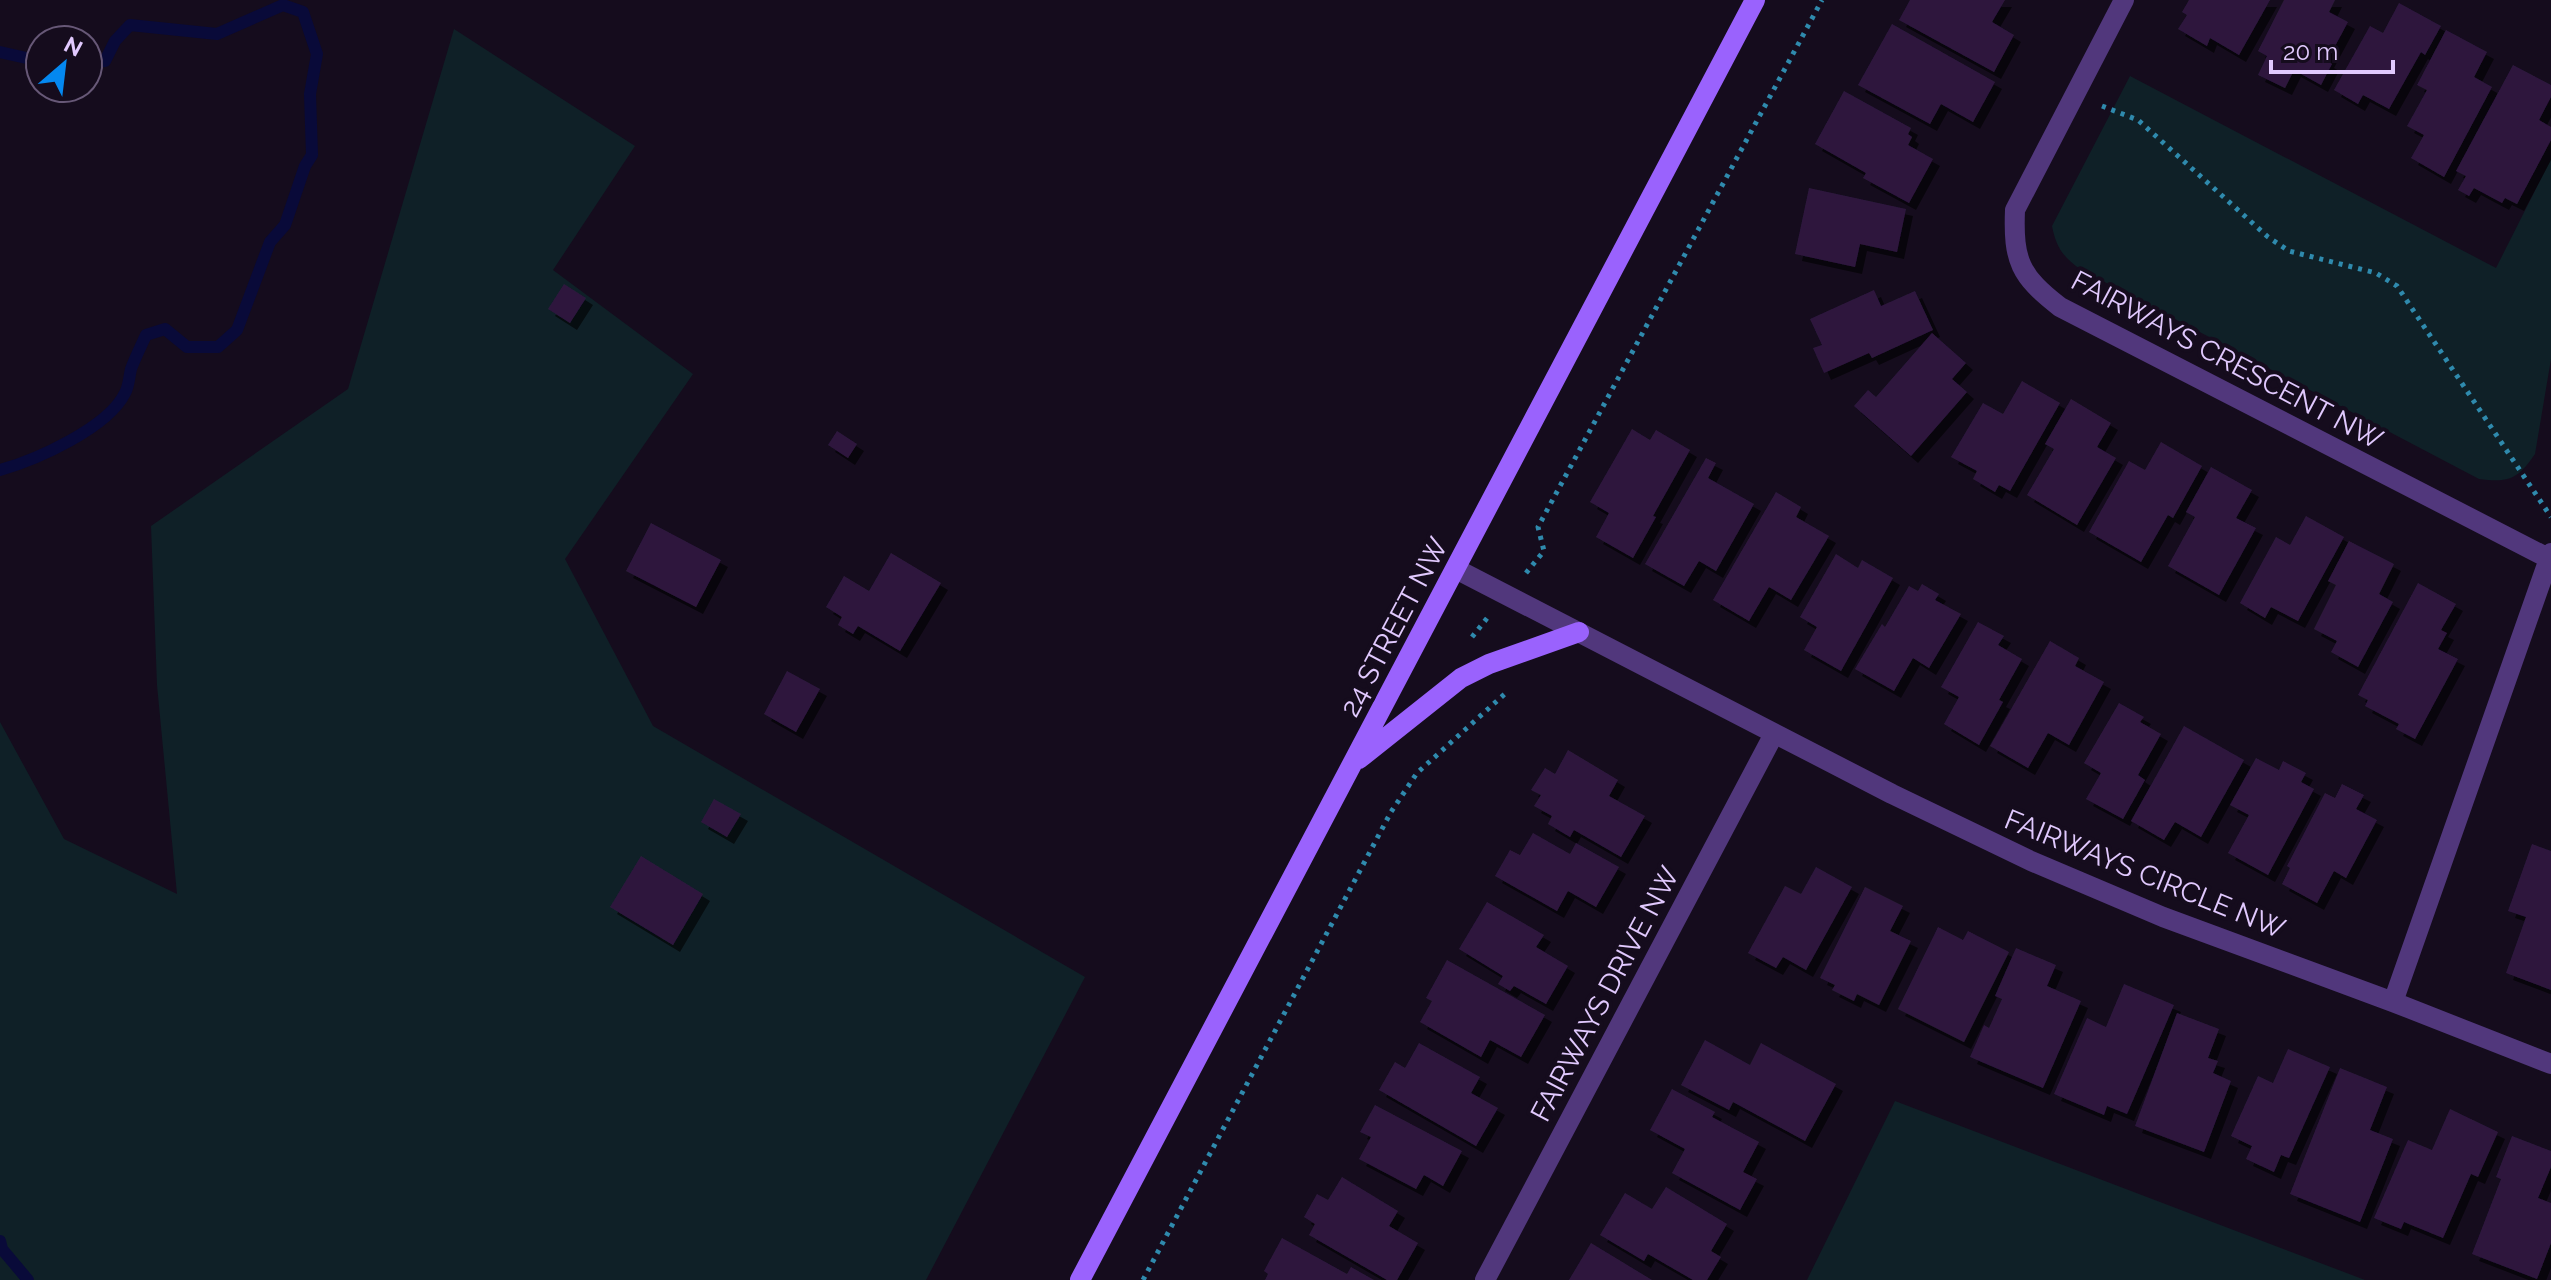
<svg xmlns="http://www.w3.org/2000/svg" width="2551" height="1280" font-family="Raleway,sans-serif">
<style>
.green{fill:#0f2027}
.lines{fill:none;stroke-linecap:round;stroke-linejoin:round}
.stream{stroke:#090a39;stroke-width:12}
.building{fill:#2d183e;filter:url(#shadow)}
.path{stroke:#2f8aad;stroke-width:5;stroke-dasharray:4 6;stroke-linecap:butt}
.street{stroke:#51377c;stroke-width:20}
.secondary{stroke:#9a62fd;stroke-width:20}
.labels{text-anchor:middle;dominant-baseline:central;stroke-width:8;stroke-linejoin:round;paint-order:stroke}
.street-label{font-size:28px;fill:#e1c9fe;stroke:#150c1d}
</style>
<defs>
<filter id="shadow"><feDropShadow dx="7" dy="7" stdDeviation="0" flood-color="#0009"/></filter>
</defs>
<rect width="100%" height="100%" fill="#150c1d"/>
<path class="green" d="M454 29 635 146 553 270 693 374 565 559 653 726 1085 977 926 1280H0V722L64 839 177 894 157 685 151 526 348 389Z
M2130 76 2496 268 2551 159V359L2535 454C2518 479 2509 483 2479 479L2080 269C2063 257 2056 247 2052 226Z
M1895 1101 2365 1280H1807Z"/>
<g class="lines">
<path class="stream" d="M0 52 40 61
M0 470C36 460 108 428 125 393 129 386 129 377 131 369 135 358 141 346 146 335L165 329 187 347H218L237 330 270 242 285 225 305 166 312 155 310 94 317 54 303 12 283 5 217 34 130 25 115 41 105 61 88 63
M0 1241 2 1249 28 1280"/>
</g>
<path class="building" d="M1910 0H2005L1992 22 2014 35 1994 72 1899 20Z
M2189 0H2270L2239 55 2210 38 2207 46 2178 29 2187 15 2182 12Z
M2284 0H2335L2329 12 2348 22 2327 61 2332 64 2321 85 2294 70 2285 88 2258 75 2267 56 2258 51Z
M2399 3 2441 26 2425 55 2421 52 2389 109 2363 95 2358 104 2334 90 2370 26 2383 33Z
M1892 24 1995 82 1973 122 1941 104 1930 124 1858 85Z
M2446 30 2487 52 2474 77 2492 87 2444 177 2411 158 2424 135 2407 126 2427 90 2417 85Z
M2513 65 2551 85V97L2539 120 2551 127V140L2517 204 2505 198 2502 203 2474 188 2469 196 2458 190 2466 176 2456 171Z
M1844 91 1911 128 1908 134 1912 137 1908 145 1933 159 1909 203 1863 178 1866 173 1815 144Z
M1809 188 1906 209 1897 252 1860 244 1855 267 1795 254Z
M564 284 586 298 570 323 548 309Z
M1874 290 1881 306 1915 291 1933 330 1872 358 1869 353 1824 373 1813 348 1822 345 1810 319Z
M1932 333 1966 363 1952 379 1967 392 1911 456 1854 406 1868 390 1876 397Z
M2022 381 2060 403 2010 491 1999 485 1995 492 1973 479 1977 471 1951 457 1983 403 2003 414Z
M2071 399 2111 423 2097 447 2116 458 2077 525 2027 495 2054 449 2045 444Z
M1632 429 1650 440 1656 430 1690 450 1653 516 1656 517 1633 558 1596 537 1609 513 1590 502Z
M837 431 857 444 848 458 828 445Z
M2161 442 2202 466 2173 518 2168 515 2141 562 2089 532 2129 461 2145 470Z
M1706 458 1716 463 1708 478 1754 504 1716 571 1699 561 1684 586 1645 564Z
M2211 467 2252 490 2236 518 2256 528 2219 595 2168 566 2195 517 2186 512Z
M1776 492 1801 507 1796 517 1829 536 1791 600 1769 587 1749 621 1713 600Z
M2306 516 2344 537 2298 621 2271 607 2265 618 2240 603 2276 537 2290 545Z
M651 523 721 560 696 607 626 571Z
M2349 541 2394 564 2379 594 2393 602 2358 667 2331 652 2337 641 2314 629 2336 585 2328 581Z
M891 553 941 583 900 651 858 626 853 634 838 625 842 617 826 607 844 576 869 591Z
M1836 554 1858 568 1862 560 1893 578 1841 671 1804 650 1817 627 1800 617Z
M2418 583 2456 604 2441 630 2447 633 2438 649 2458 659 2415 739 2396 729 2399 724 2365 706 2368 700 2358 695Z
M1922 584 1939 594 1935 600 1961 614 1929 668 1913 658 1894 691 1855 669 1882 624 1885 627 1909 586 1918 591Z
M1978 622 2004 636 1998 645 2022 659 1999 700 2003 702 1979 745 1944 724 1959 697 1941 687Z
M2050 641 2079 658 2075 666 2104 682 2069 745 2048 733 2028 768 1990 746Z
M787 671 820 689 796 732 764 714Z
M2119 703 2144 717 2140 722 2161 734 2138 775 2145 780 2123 819 2086 799 2101 773 2084 763Z
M2184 726 2244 760 2201 837 2175 822 2164 840 2131 821Z
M1568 750 1618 780 1609 796 1645 816 1621 857 1574 830 1570 837 1548 824 1552 816 1534 806 1541 795 1531 790 1545 768 1555 774Z
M2256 758 2279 770 2283 761 2306 773 2301 782 2314 789 2268 875 2228 853 2249 815 2230 805Z
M2342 784 2364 795 2356 809 2377 820 2346 878 2334 871 2317 903 2282 884 2290 868 2287 866 2325 793 2335 798Z
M714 799 741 814 727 837 701 822Z
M1533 833 1570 854 1576 843 1619 867 1596 907 1568 891 1557 911 1495 876 1510 850 1520 855Z
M2532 844 2551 851V990L2506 973 2526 917 2508 911Z
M641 856 703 894 673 945 610 907Z
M1816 867 1852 887 1806 970 1783 957 1776 968 1748 953 1785 886 1801 894Z
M1865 887 1903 906 1890 931 1911 941 1879 1005 1857 994 1854 1001 1832 990 1835 985 1820 978Z
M1487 902 1544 935 1536 947 1568 966 1546 1004 1514 986 1510 991 1498 984 1503 976 1459 949Z
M1938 927 1963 940 1968 931 2009 952 1964 1042 1898 1009Z
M2016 948 2056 965 2047 986 2081 1001 2043 1088 1970 1057 1984 1025 1989 1028 2002 999 1995 996Z
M1447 960 1545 1015 1521 1057 1490 1040 1481 1057 1420 1022 1432 1001 1426 998Z
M2124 984 2174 1005 2127 1114 2107 1106 2104 1115 2054 1094 2087 1018 2106 1027Z
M2177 1013 2219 1029 2208 1058 2218 1061 2213 1073 2231 1081 2204 1152 2135 1126Z
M1705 1040 1750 1065 1761 1043 1836 1084 1805 1141 1733 1102 1729 1110 1681 1085Z
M1419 1043 1480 1077 1471 1093 1498 1108 1476 1146 1379 1090 1395 1062 1405 1068Z
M2288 1049 2330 1067 2289 1158 2281 1155 2274 1172 2246 1159 2252 1146 2231 1136 2258 1076 2273 1083Z
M2340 1068 2387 1087 2370 1130 2393 1139 2360 1222 2290 1194Z
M1672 1089 1715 1112 1712 1117 1759 1142 1743 1172 1757 1179 1740 1210 1672 1173 1685 1149 1650 1130Z
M1375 1105 1462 1151 1443 1186 1424 1175 1416 1189 1359 1159 1371 1137 1360 1132Z
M2450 1109 2498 1132 2478 1177 2471 1174 2443 1238 2404 1222 2401 1229 2374 1218 2408 1140 2432 1150Z
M2512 1136 2551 1151V1167L2538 1198 2551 1203V1243L2537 1279 2472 1254 2501 1179 2496 1177Z
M1342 1177 1398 1211 1389 1226 1418 1243 1397 1280H1387L1309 1235 1315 1224 1304 1217 1317 1194 1328 1200Z
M1666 1187 1727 1224 1711 1251 1721 1257 1707 1280H1693L1648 1254 1644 1261 1600 1235 1625 1193 1652 1209Z
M1282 1238 1347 1274 1351 1267 1374 1280H1265L1268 1274 1264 1271Z
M1591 1243 1652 1280H1569Z"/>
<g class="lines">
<path class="path" d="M2102 106 2138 120 2268 237 2289 251 2376 273 2397 286 2551 517
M1526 573 1544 551 1538 527 1822 0
M1472 637 1488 617
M1143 1280 1391 812 1417 773 1508 691"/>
<path class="street" d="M2124 0 2015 210C2013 261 2020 276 2060 307L2550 559
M1456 569 1892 794 2031 861 2163 917 2393 1002 2551 1064
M2393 1002 2551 553
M1485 1280 1774 734"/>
<path class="secondary" d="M1359 759 1461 678 1489 664 1579 632
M1080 1280 1755 0"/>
</g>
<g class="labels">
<g class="street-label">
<text transform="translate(2227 360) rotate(28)">FAIRWAYS CRESCENT NW</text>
<text transform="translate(1394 627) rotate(-62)">24 STREET NW</text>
<text transform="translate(2145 874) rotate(22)">FAIRWAYS CIRCLE NW</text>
<text transform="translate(1605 994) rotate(-62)">FAIRWAYS DRIVE NW</text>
</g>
</g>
<g transform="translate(64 64) rotate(28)"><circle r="38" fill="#150c1d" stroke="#675877" stroke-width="2"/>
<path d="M0-6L14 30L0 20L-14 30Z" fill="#0488f0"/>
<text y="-12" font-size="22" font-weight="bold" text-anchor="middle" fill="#e1c9fe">N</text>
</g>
<path d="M2271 60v12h122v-12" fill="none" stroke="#e1c9fe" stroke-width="4"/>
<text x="2283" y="60" font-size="24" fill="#e1c9fe" stroke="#150c1d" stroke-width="6" paint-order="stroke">20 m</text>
</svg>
